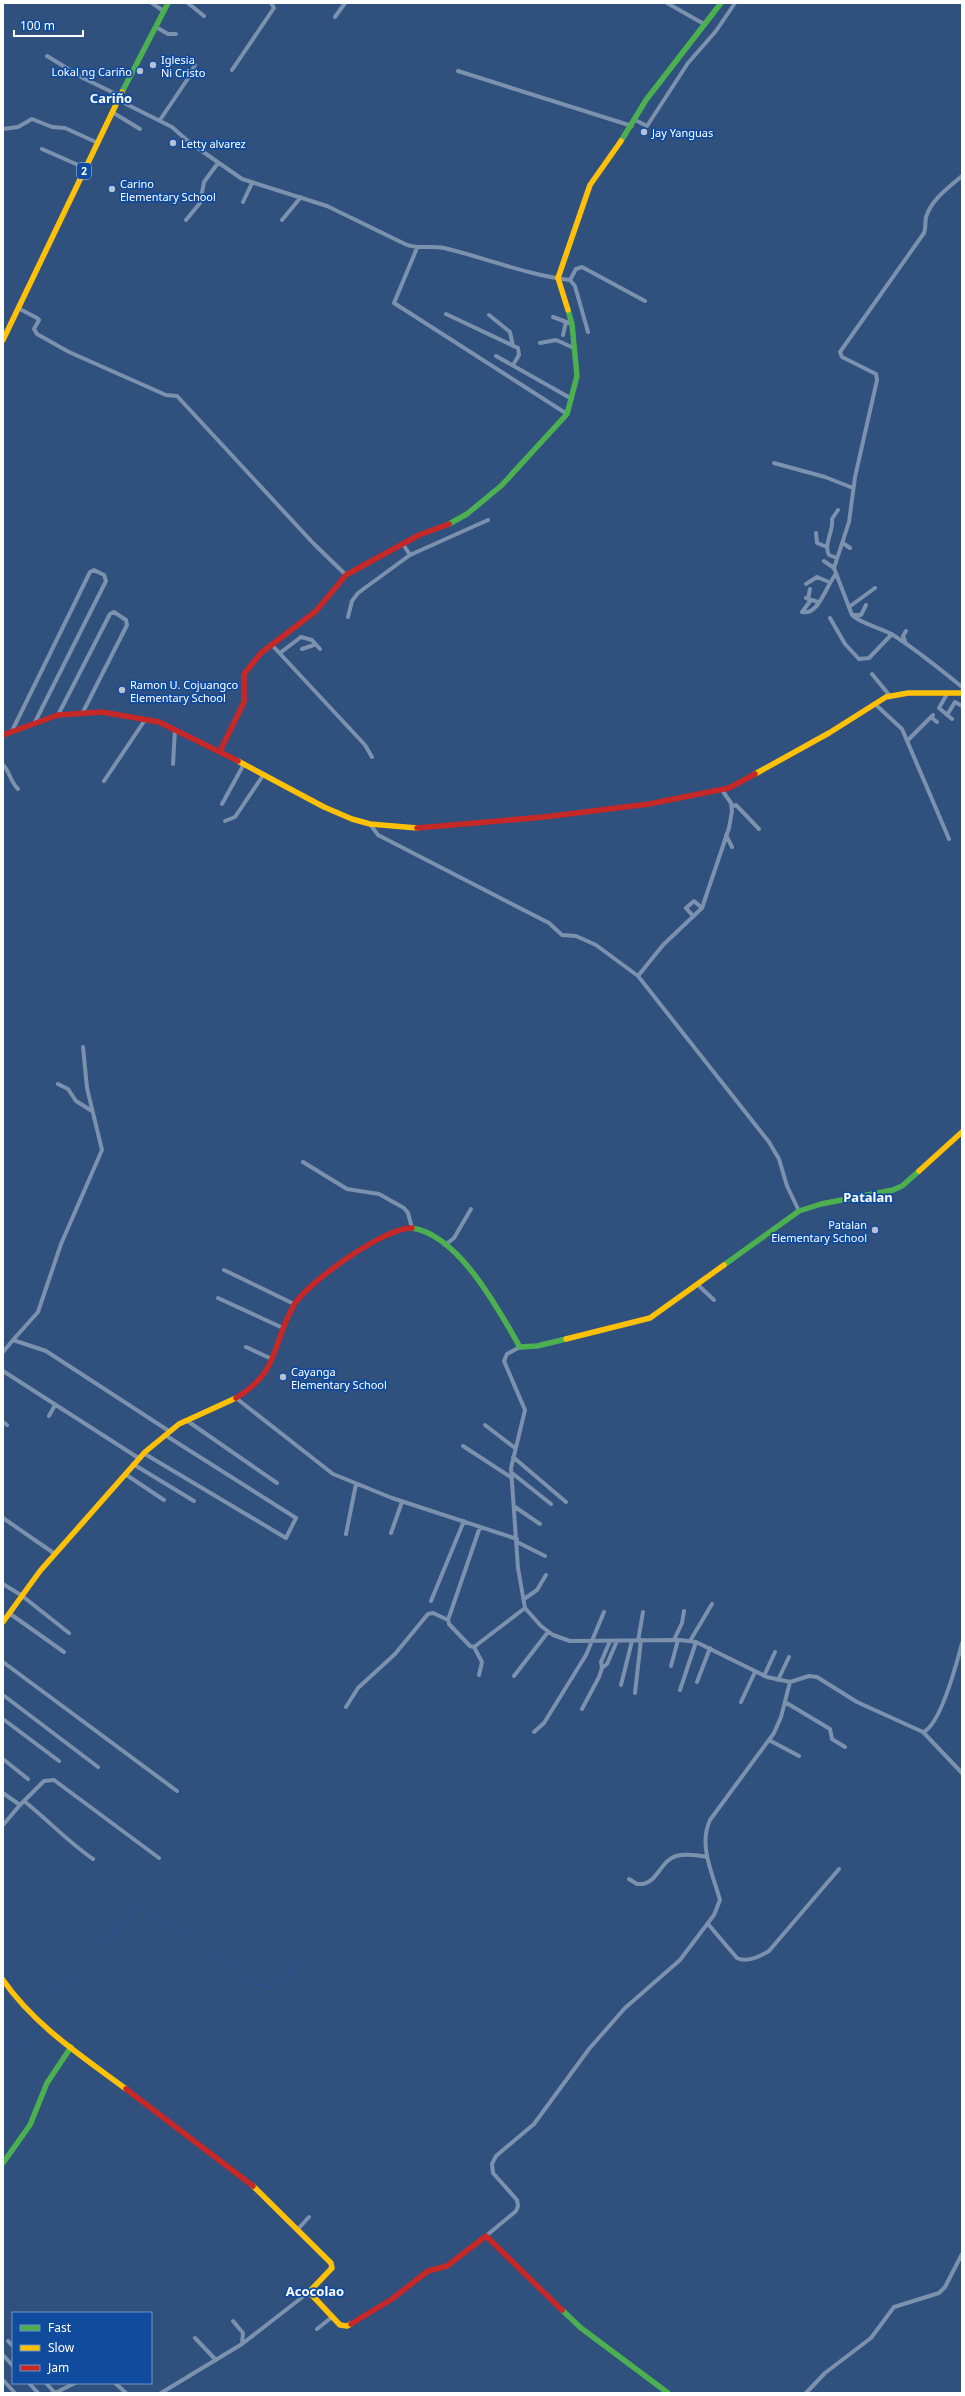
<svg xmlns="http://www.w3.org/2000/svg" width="965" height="2396" font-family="'Noto Sans',sans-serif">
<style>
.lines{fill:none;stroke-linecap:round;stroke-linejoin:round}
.stream{stroke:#29538e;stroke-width:1.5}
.street{stroke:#7b91ae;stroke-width:4}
.fast{stroke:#4caf50;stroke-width:5.5}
.slow{stroke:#ffc107;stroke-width:5.5}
.jam{stroke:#c62828;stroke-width:5.5}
.poi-dot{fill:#b7c2d2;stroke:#104b9d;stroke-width:1.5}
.labels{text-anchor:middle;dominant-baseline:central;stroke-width:3.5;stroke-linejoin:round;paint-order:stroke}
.shield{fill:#104b9d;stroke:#b7c9e2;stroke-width:1}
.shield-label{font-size:10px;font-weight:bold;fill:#fff}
.poi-label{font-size:11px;fill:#fff;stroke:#104b9d;text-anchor:start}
.quarter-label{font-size:13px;font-weight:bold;fill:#fff;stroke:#104b9d}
</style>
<rect width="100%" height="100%" fill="#30507d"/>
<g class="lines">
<path class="stream" d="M42 2022 44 2016 38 2011 42 1998 60 1983 82 1973 94 1952 105 1944 135 1910 142 1909C169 1929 200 1942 228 1961 236 1966 240 1977 250 1981 255 1983 265 1987 270 1988 281 1989 298 1962 303 1954
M3 2047 28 2042 40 2025"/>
<path class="street" d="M152 3 162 10
M188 3 204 16
M667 3 704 24
M335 17 345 3
M156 27 168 34H176
M47 56 83 78 120 96
M232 70 274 8 271 3
M458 71 632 126
M118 100 172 127 189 142 242 179 327 206 405 244C418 250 430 245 444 248 486 258 527 275 570 280L575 286 588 332
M112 112 140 129
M160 120 189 77 195 65
M635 120 647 126 688 63 716 31 735 3
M3 129 18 127 32 119 52 127 65 128 98 143
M42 149 85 168
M962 176C948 188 932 199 926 217 925 223 926 228 924 233L840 352 842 357 876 374 877 380 855 477 849 522 834 568 852 615C863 625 880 627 893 635 917 650 940 669 962 687
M243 202 252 183
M186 220 200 203 204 182 218 163
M282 220 301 197
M417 248 394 303 567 414
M570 280 576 269 582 267 645 301
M18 308 37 318 39 320 34 329 37 334 69 352 166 395 177 396 313 543 346 575
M446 314 518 348 519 355 513 365
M489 315 510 332 513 346
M553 317 572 324
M563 335 566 322
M540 343 556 340 574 348
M496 356 572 399
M774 463 825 477 853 488
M816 533 817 543 827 547
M843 543 850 548
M403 544 410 555
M837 558 829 555C823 545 834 530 832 519L838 510
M824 561 834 568
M806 584 817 577 829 582
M806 598 818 602
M808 599 810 589
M811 600 802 612C819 616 826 585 836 574
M849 607 875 588
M852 615H861L866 605
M348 617 352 601 358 593 410 555 488 520
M830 618 845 644 859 659 869 658 892 634
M271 644 365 745 372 757
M906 644 903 636 906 631
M302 649 314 645
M280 653 301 637 312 640 320 649
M872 674 890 696
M947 694 939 708 952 719
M875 704 902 729 949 839
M58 715 110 614 114 612 126 620 127 625 83 712
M947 715 955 702 962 706
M931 717 937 722
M12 731 90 572 94 570 104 575 106 581 35 722
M907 741 933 715
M173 764 175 729
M3 765C10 772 10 781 18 789
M104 781 145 720
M722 790 731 803 732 811 729 828 702 908 663 945 638 976 769 1142 779 1159 787 1186 799 1211
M222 804 244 764
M732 806 736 805 759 829
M225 821 235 817 264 774
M370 824 378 835 549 923 562 935 576 936 596 945 638 976
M726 835 732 847
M693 916 686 908 694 901 702 908
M83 1047 87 1088 102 1150 61 1244 38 1312 13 1340 46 1351 169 1431
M58 1084 68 1089 76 1101 92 1111
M303 1162 347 1189 379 1194 404 1208 408 1213 412 1228
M445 1245 454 1238 471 1209
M224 1270 294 1304
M698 1285 714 1300
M218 1298 283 1328
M246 1347 272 1359
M520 1347 507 1354 504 1361 525 1410 511 1468 518 1568 525 1608 541 1626 553 1635 570 1641 680 1640 696 1642 767 1677 790 1682 809 1676 817 1677 857 1702 923 1732C941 1725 957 1662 962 1643
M3 1352 13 1340
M3 1371 140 1459
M236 1398 333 1474 392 1498 517 1539
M49 1416 55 1405
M186 1420 277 1483
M3 1422 7 1425
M485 1425 515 1448
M463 1446 512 1478
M145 1454 286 1538 296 1518 165 1435
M513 1457 566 1502
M133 1464 194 1501
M512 1473 551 1504
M125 1474 164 1500
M515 1507 540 1524
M3 1518 55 1554
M480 1527 448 1620 449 1624 470 1646 474 1647 525 1608
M391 1533 402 1502
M346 1534 356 1484
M517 1542 545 1556
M3 1584 21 1595 69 1633
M524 1599 537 1590 546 1575
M431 1601 464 1521
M9 1613 64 1652
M674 1640 682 1623 684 1611
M638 1641 643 1612
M690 1641 712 1604
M474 1647 482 1662 479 1675
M3 1662 177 1791
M671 1666 678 1640
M602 1668 607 1664 617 1641
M514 1676 548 1632
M764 1676 775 1652
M778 1680 789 1657
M697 1682 710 1648
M621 1685 632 1641
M680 1690 696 1642
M635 1693 641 1640
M3 1695 98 1767
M741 1702 755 1672
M785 1702 830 1729 832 1739 845 1747
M346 1707 358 1688 395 1654 428 1614 433 1613 448 1620
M582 1709 599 1677 602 1668 601 1662 610 1641
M3 1719 59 1761
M534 1732 544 1723 586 1655 604 1612
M923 1732 962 1773
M769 1740 799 1756
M3 1759 28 1779
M3 1793 20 1805 44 1781 54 1780 159 1858
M24 1801C48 1820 67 1841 93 1859
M3 1825 20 1805
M629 1879 637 1884C658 1886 659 1861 676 1856 686 1853 697 1855 707 1857
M708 1924 737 1958C748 1963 760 1956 769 1951L839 1869
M298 2229 309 2217
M486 2236 516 2211 518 2206 517 2200 493 2173 492 2164 496 2156 534 2124 589 2049 625 2008 680 1960 714 1915 720 1900C713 1874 698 1846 710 1820L774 1733 781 1717 790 1682
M233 2321 243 2333 242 2344
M317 2329 332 2317
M195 2338 216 2360
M8 2341 13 2346
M3 2355 13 2366
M3 2380 15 2393
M29 2383 38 2393
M46 2383 55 2393
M115 2383 126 2393
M55 2393 75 2383
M161 2393 242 2344 309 2292
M806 2393 825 2373 871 2338 894 2307 939 2293 945 2287 962 2254"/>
<path class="fast" d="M122 92 168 3
M621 141 646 100 721 3
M449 524 467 514 502 485 567 414 577 376 572 324 568 310
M412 1228C459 1235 498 1309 520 1347L537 1346 566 1339
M724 1265 799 1211 821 1204 893 1190 902 1186 919 1171
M3 2163 30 2125 47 2083 71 2047
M562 2310 581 2328 668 2393"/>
<path class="slow" d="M568 310 558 278 590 185 621 141
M3 340 122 92
M238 761 324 807 352 819 370 824 417 828
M755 774 829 733 886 697 908 693H962
M919 1171 962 1132
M566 1339 650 1318 724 1265
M3 1622 40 1571 145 1452 179 1424 236 1398
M3 1980C35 2026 82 2056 126 2089
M253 2186 331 2263 332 2268 309 2292 340 2325 347 2326 351 2324"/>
<path class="jam" d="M3 735 58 715 102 712 159 722 238 761
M220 751 244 702V674L261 653 316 611 346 575 419 535 449 524
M417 828 544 817 649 804 729 788 755 774
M236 1398C281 1371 271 1344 294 1305 308 1282 385 1227 412 1228
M126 2089 253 2186
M351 2324 392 2299 428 2271 447 2266 486 2236 562 2310"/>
</g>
<g class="poi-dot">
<circle cx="153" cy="65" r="4"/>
<circle cx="140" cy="71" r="4"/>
<circle cx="644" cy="132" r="4"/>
<circle cx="173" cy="143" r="4"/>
<circle cx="112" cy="189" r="4"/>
<circle cx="122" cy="690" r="4"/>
<circle cx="875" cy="1230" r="4"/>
<circle cx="283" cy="1377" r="4"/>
</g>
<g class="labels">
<rect class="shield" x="77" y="163" width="14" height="16" rx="3"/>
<g class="shield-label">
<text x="84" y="171">2</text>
</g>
<g class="poi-label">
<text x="161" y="59">Iglesia<tspan x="161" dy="13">Ni Cristo</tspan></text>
<text x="132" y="71" text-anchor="end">Lokal ng Cariño</text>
<text x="652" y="132">Jay Yanguas</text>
<text x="181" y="143">Letty alvarez</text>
<text x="120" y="183">Carino<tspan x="120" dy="13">Elementary School</tspan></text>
<text x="130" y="684">Ramon U. Cojuangco<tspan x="130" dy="13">Elementary School</tspan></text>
<text x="867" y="1224" text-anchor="end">Patalan<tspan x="867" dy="13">Elementary School</tspan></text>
<text x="291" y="1371">Cayanga<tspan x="291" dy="13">Elementary School</tspan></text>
</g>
<g class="quarter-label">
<text x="111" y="98">Cariño</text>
<text x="868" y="1197">Patalan</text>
<text x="315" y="2291">Acocolao</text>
</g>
</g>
<rect width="965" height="2396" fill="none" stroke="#ffffff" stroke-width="8"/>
<rect x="12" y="2312" width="140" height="72" fill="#104b9d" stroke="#7093c4"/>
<rect x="20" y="2325" width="20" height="6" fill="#4caf50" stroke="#7093c4"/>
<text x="48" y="2332" font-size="12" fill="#ffffff">Fast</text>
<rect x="20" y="2345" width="20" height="6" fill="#ffc107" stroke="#7093c4"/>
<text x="48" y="2352" font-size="12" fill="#ffffff">Slow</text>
<rect x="20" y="2365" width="20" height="6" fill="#c62828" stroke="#7093c4"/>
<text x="48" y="2372" font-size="12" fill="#ffffff">Jam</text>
<path d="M14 30v6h69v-6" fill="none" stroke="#ffffff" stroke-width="2"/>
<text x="20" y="30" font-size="12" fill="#ffffff" stroke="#104b9d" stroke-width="3" paint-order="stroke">100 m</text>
</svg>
